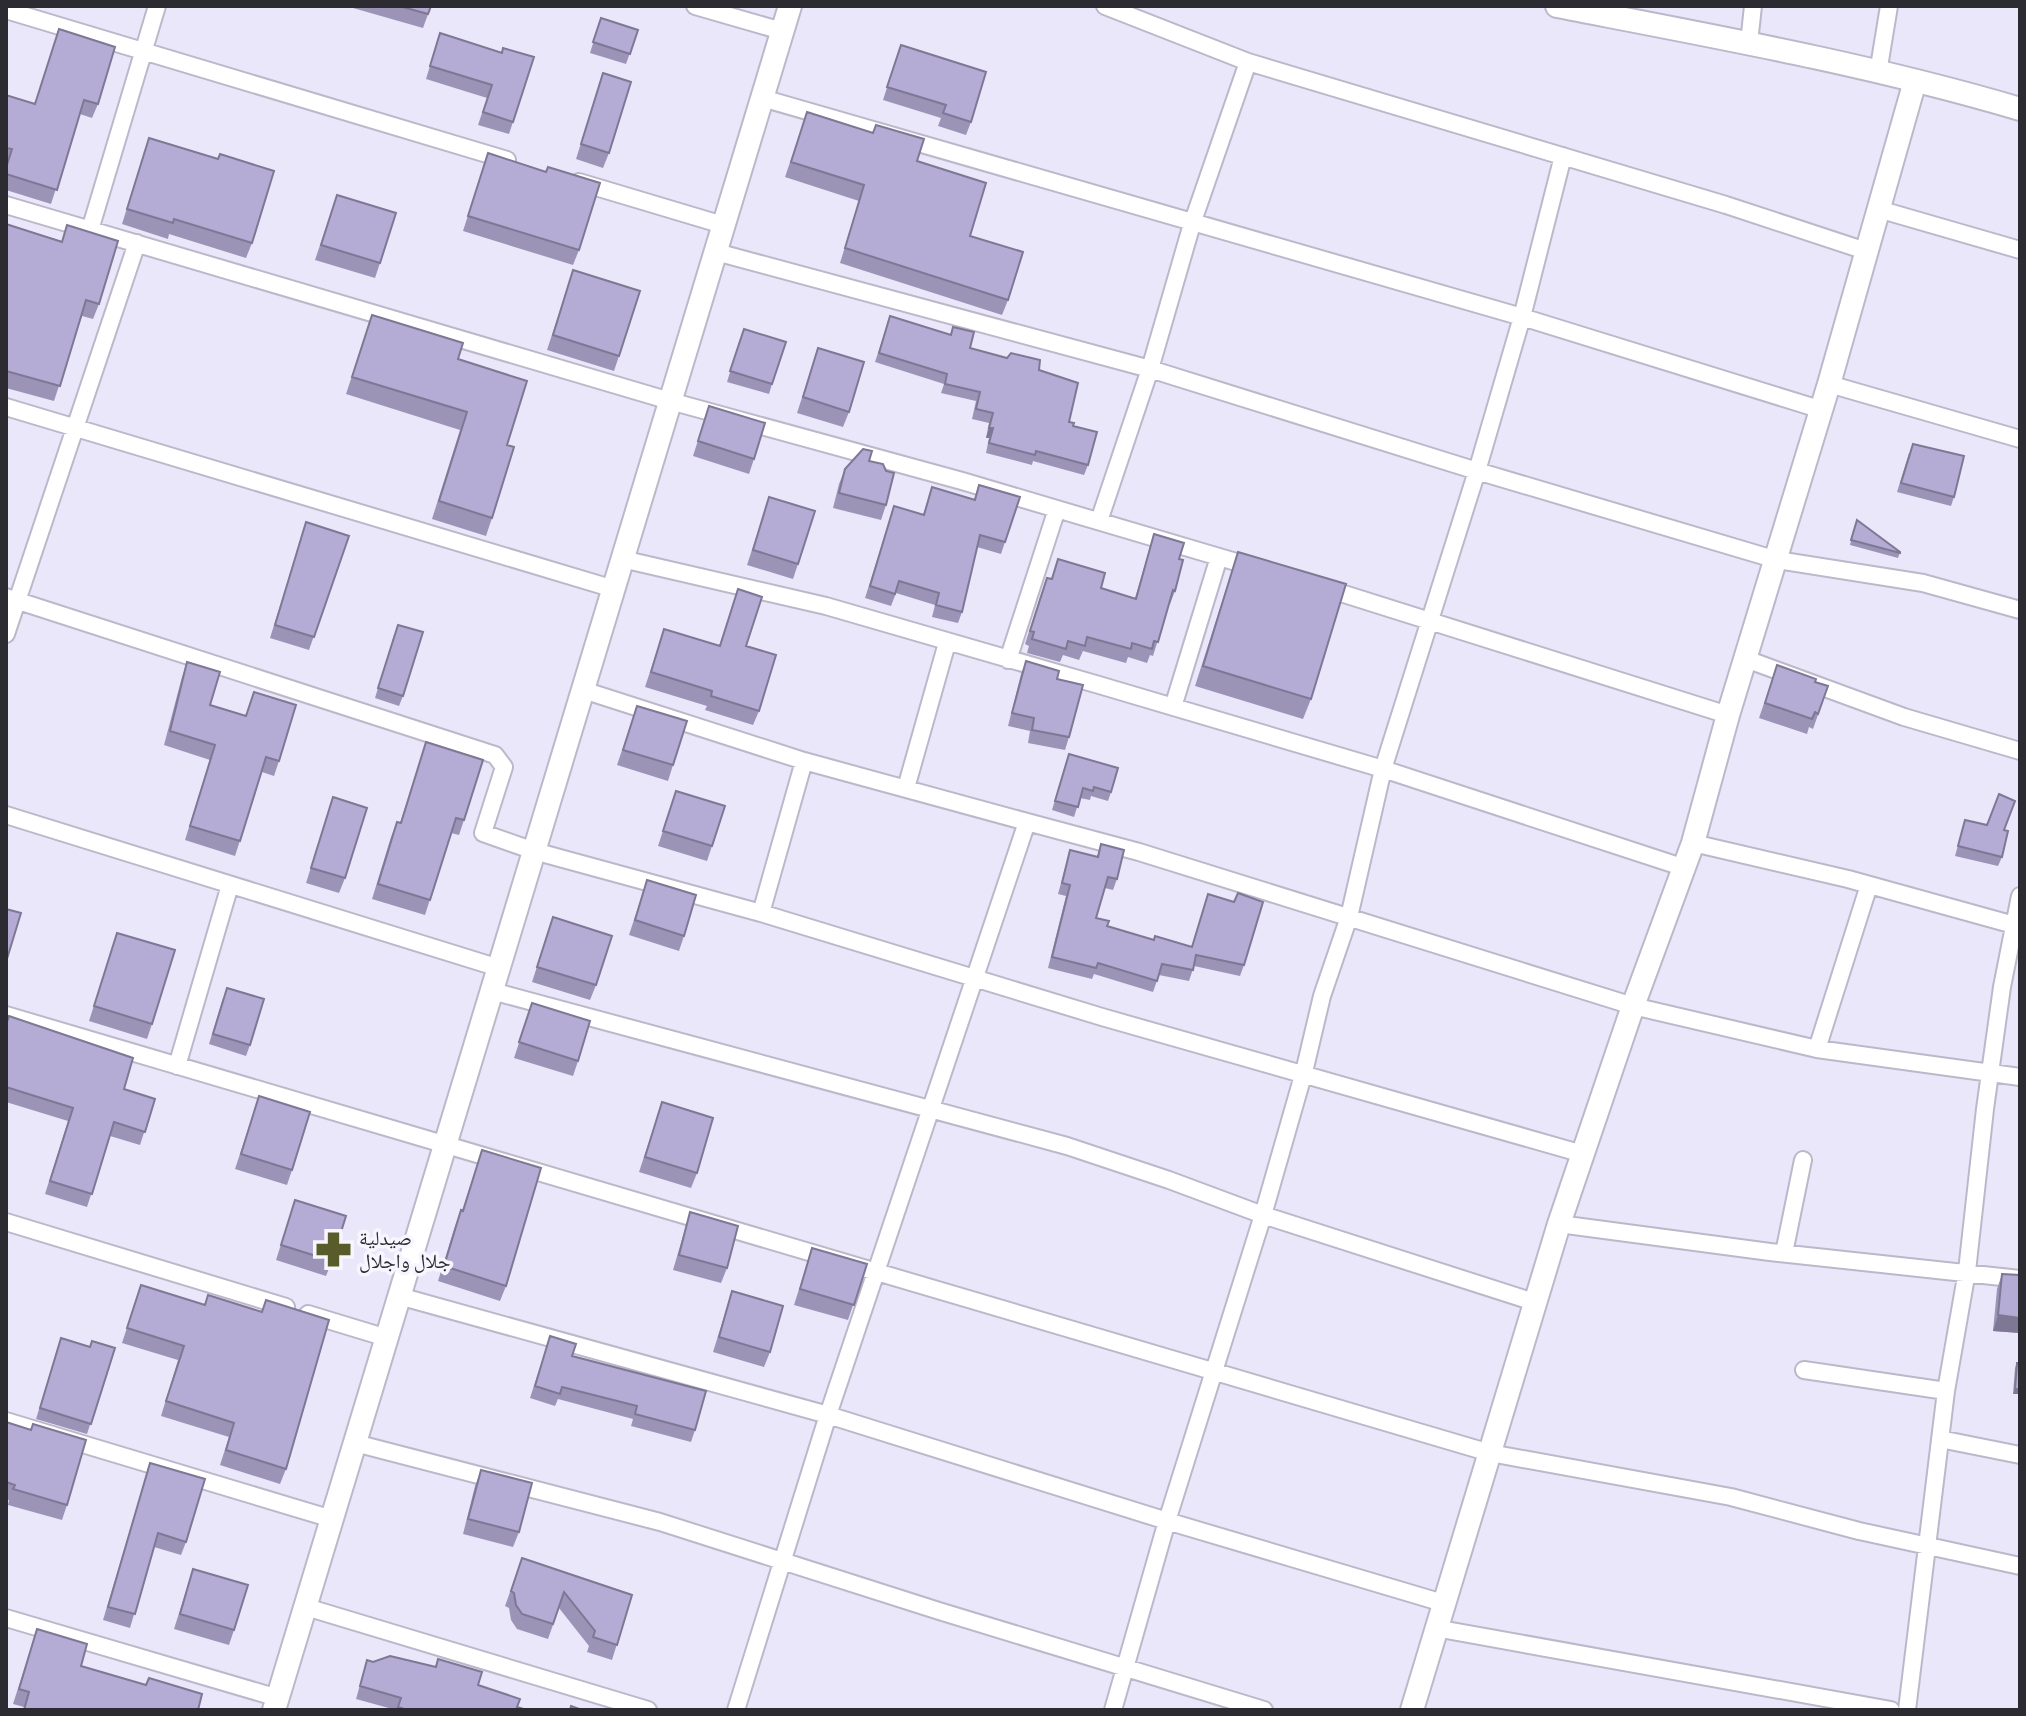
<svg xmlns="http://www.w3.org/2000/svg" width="2026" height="1716" font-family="'Crimson Pro','Noto Naskh Arabic',serif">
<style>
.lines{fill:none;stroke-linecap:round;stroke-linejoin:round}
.street-casing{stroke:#bcb8ca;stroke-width:20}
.secondary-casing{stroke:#bcb8ca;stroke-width:26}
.street{stroke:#fff;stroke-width:16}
.secondary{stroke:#fff;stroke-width:22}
.wall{fill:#9b94b7}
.shaded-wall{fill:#7e7895}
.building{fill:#b4acd5;stroke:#7e7895;stroke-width:2}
.labels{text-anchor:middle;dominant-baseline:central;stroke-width:7;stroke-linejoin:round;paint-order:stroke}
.poi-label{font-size:20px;fill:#2c2b31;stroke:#f7f6fe;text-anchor:start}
</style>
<rect width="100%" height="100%" fill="#ebe7fa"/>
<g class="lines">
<defs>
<path id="street" d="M695 6 782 31
M1105 6 1248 62 1726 205 1866 251
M6 10 507 160
M1749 43 1753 6
M1878 73 1889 6
M762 98 1522 317 1819 409
M579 182 723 225
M6 205 670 401 962 481 1253 567
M1878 209 2020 250
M90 230 157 6
M716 252 1150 369 1477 471 1777 560 1923 583 2020 610
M1829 384 2020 439
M6 407 614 589
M1099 521 1150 369 1192 224 1248 62
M622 559 826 606 1099 685 1383 769 1685 868
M1325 588 1728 715
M6 597 495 755 504 767 483 833 534 851 761 913 1102 1017 1583 1154
M6 634 137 243
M1746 659 1904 717 2020 751
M1008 660 1057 509
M583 690 804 761 1027 822 828 1415 736 1710
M1173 707 1219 557
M906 788 947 643
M6 815 499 968
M1027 822 1139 852 1633 1006 1817 1049 2020 1077
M1693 843 1848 879 2014 925
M761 913 804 761
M492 991 1067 1146 1169 1180 1263 1215 1537 1303
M6 1015 1490 1453 1731 1497 1859 1531 2020 1566
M1817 1049 1869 885
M177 1066 230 885
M6 1222 286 1307
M1559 1224 1770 1252 2020 1279
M1784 1253 1803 1160
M399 1296 828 1415 1167 1521 1443 1603
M308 1314 387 1338
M1804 1370 1946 1391
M6 1421 332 1519
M1940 1439 2020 1455
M355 1443 660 1522 939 1611 1264 1710
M306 1607 648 1710
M6 1618 278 1698
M1435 1628 1891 1710
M1113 1710 1167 1521 1263 1215 1304 1072 1322 996 1349 917 1383 769 1477 471 1522 317 1563 156
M1907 1710 1946 1391 1967 1271 1985 1109 2002 987 2020 896"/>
<path id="secondary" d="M1557 6C1712 36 1868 64 2020 109
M274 1710 790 6
M1412 1710 1559 1224 1633 1006 1693 843 1728 715 1829 384 1915 81"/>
</defs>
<use href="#street" class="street-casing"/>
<use href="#secondary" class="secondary-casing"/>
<use href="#street" class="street"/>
<use href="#secondary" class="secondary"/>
</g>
<path class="wall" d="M346 6H431L423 28Z
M601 18 638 30 626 64 590 53Z
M59 29 98 104 92 118 80 114 51 204 6 190V95L35 104Z
M440 33 502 53 513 122 509 134 478 125 487 98 426 79Z
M896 59 971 122 966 135 938 126 941 118 883 100Z
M603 73 609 153 603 168 576 159Z
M807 112 917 161 970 236 1008 300 1002 315 840 263 859 201 785 177Z
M149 138 252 243 246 258 169 234 168 239 122 224Z
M488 153 546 172 579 250 573 265 463 231Z
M337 195 380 263 375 278 315 260Z
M6 224 62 241 67 225 99 304 93 319 82 316 54 401 6 388Z
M573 270 619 356 614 371 547 350Z
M372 315 458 359 507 445 492 518 486 536 432 519 460 430 346 394Z
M890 316 950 335 953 327 970 348 1039 370 1069 422 1073 426 1088 465 1084 475 1033 461 1032 465 986 453 989 438H986L989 423 972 419 976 401 941 393 944 384 875 362Z
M740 339 772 384 769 394 727 382Z
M818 348 849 412 843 427 797 413Z
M709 406 754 459 749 474 693 456Z
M1909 453 1954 497 1951 506 1897 492Z
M869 461 886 505 881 520 833 508 839 484 845 469Z
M979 485 1020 497 1001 554 977 547 962 612 958 623 932 617 935 605 896 593 891 606 865 598 894 506 923 515 932 487 974 499Z
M769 497 798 564 793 579 747 565Z
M306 522 349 536 309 650 270 638Z
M1855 525 1900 552 1898 558 1850 545Z
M1154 534 1179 559 1175 591 1170 604H1169L1153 656 1150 655 1147 663 1128 657 1126 663 1083 651 1079 660 1063 655 1060 662 1027 653 1029 646 1025 644 1042 591 1051 579 1058 559 1101 588 1135 598Z
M1238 552 1311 699 1303 719 1195 686Z
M738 589 746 646 759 711 753 725 705 710 707 706 645 687 664 629 719 646Z
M394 635 403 696 399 706 375 698Z
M1026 661 1057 679 1069 737 1065 750 1028 743 1030 731 1008 726 1021 674Z
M187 662 210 705 246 716 254 692 279 761 274 776 262 772 235 856 185 840 210 760 164 745 182 677Z
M1777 665 1815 682 1828 686 1813 729 1809 727 1807 734 1759 718Z
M637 706 673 765 668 781 617 765Z
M426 742 464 820 459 835 451 833 425 915 372 899 391 837 397 822 400 823Z
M1069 754 1111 792 1108 801 1091 796 1090 800 1080 798 1074 817 1052 810Z
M676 791 712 846 707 861 658 846Z
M333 797 345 878 339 893 306 883Z
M1965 820 2004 830 2002 857 1998 866 1955 856Z
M1101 844 1117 879 1113 890 1105 888 1096 918 1107 926 1154 940 1192 947 1208 894 1244 965 1240 976 1194 966 1189 981 1159 975 1153 992 1094 974 1092 979 1048 968 1066 896 1058 894 1070 850 1097 857Z
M647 880 684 936 679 951 629 935Z
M553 917 596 985 590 1000 532 982Z
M117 933 152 1024 147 1039 89 1021Z
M223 998 250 1045 246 1056 209 1044Z
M532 1003 578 1061 573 1076 514 1058Z
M6 1024 124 1089 155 1099 140 1145 110 1136 87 1207 45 1194 68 1121 6 1102Z
M259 1096 292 1170 287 1185 235 1169Z
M662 1102 697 1173 691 1188 639 1172Z
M482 1150 506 1286 500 1301 438 1281 455 1226 461 1210 462 1211Z
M295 1200 332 1261 326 1276 276 1260Z
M690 1212 727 1268 721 1283 673 1270Z
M812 1248 867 1264 848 1320 794 1305Z
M2002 1274 2020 1275V1333L1993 1331 1997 1289Z
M141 1285 286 1469 280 1484 220 1465 229 1437 161 1416 178 1360 122 1343Z
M732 1291 770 1352 764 1367 713 1352Z
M550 1336 572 1356 695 1430 691 1442 631 1426 633 1419 558 1399 555 1406 530 1398Z
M58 1348H115L87 1434 36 1419Z
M2017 1363 2020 1394H2013L2015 1368Z
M6 1422 67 1505 62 1520 8 1505 9 1500 6 1499Z
M150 1463 186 1542 181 1555 154 1547 130 1628 103 1620Z
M481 1470 519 1532 513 1547 463 1534 475 1486Z
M522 1558 632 1595 612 1660 587 1652 589 1646 559 1608 548 1639 517 1629 511 1620 509 1608 505 1606Z
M193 1569 234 1630 229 1645 174 1629Z
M37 1629 81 1666 198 1710H23L24 1707 13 1704Z
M438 1659 478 1685 517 1707 527 1710H396L356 1699 367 1660 373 1662 435 1667Z"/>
<path class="shaded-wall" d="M989 428H993L989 438H986Z
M1998 1315 2020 1318V1333L1993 1331Z
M2015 1389H2020V1394H2013Z"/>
<path class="building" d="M399 6H431L428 14Z
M601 18 638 30 630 54 593 42Z
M59 29 115 47 98 104 84 100 57 190 6 174V168L12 149 6 148V95L35 104Z
M440 33 502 53 503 48 534 57 513 122 483 112 492 85 430 66Z
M901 45 986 72 971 122 943 113 946 105 887 87Z
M603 73 631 82 609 153 581 144Z
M807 112 873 133 876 125 924 139 917 161 986 183 970 236 1023 252 1008 300 845 248 864 185 791 162Z
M149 138 218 159 220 154 274 171 252 243 174 219 173 223 127 209Z
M488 153 546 172 548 167 600 183 579 250 468 216Z
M337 195 396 213 380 263 321 245Z
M6 224 62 242 67 225 118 241 99 304 86 300 60 386 6 371Z
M573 270 640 291 619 356 553 335Z
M372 315 463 343 458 359 527 381 507 445 514 447 492 518 439 501 467 412 352 377Z
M890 316 951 335 953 327 974 332 970 348 1007 358 1011 353 1040 360 1039 370 1078 383 1069 422 1074 423 1073 426 1097 432 1088 465 1036 451 1035 455 989 443 993 428H989L993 413 976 409 980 392 945 384 947 374 879 353Z
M744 329 786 342 772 384 730 371Z
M818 348 864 362 849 412 803 397Z
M709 406 765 423 754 459 698 441Z
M1913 444 1964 456 1954 497 1901 483Z
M863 449 872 451 869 461 883 464 886 471 894 473 886 505 839 493 845 469Z
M979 485 1020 497 1005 542 980 535 962 612 936 605 939 593 899 581 895 594 870 586 894 506 924 515 932 487 975 500Z
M769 497 815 511 798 564 753 550Z
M1857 520 1900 552V553L1851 540Z
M306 522 349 536 314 637 275 625Z
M1154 534 1184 543 1179 559 1183 560 1175 591 1173 590 1158 642 1154 641 1152 649 1132 643 1131 649 1087 637 1085 646 1068 641 1066 649 1032 639 1034 632 1030 631 1047 578 1052 579 1058 559 1105 573 1101 588 1136 599Z
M1238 552 1346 584 1311 699 1203 666Z
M738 589 762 597 746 646 776 655 759 711 711 696 712 691 651 672 664 629 720 646Z
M398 625 423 632 403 696 378 688Z
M1026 661 1059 671 1057 679 1083 685 1069 737 1032 730 1034 718 1012 713Z
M187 662 220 672 210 705 246 716 254 692 296 705 279 761 266 757 240 841 190 826 215 745 170 731Z
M1777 665 1816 679 1815 682 1828 686 1818 714 1815 712 1812 719 1765 703Z
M637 706 687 721 673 765 623 750Z
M426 742 483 760 464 820 456 818 430 900 378 884 397 822 401 823Z
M1069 754 1118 768 1111 792 1094 787 1093 791 1083 788 1078 807 1055 801Z
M676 791 725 806 712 846 663 831Z
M1999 794 2015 801 2004 830 2008 831 2002 857 1958 846 1965 820 1987 825Z
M333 797 367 808 345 878 311 868Z
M1101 844 1124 850 1117 879 1108 877 1096 918 1109 921 1107 926 1154 940 1155 936 1192 947 1208 894 1234 902 1238 893 1263 902 1244 965 1196 955 1193 970 1162 964 1157 981 1098 963 1096 968 1052 957 1070 885 1062 883 1070 850 1098 857Z
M647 880 696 895 684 936 635 920Z
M6 909 21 913 6 962Z
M553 917 612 936 596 985 537 967Z
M117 933 175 950 152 1024 94 1006Z
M227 988 264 999 250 1045 213 1034Z
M532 1003 590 1021 578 1061 519 1042Z
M9 1016 133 1058 124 1089 155 1099 145 1132 114 1122 92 1194 50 1181 73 1108 6 1087V1025Z
M259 1096 310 1112 292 1170 241 1154Z
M662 1102 713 1118 697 1173 645 1157Z
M482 1150 541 1168 506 1286 444 1266 461 1210 463 1211Z
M295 1200 346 1216 332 1261 281 1245Z
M690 1212 738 1226 727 1268 679 1255Z
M812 1248 867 1264 854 1305 800 1289Z
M2002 1274 2020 1275V1318L1998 1315Z
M141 1285 205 1305 208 1295 262 1312 266 1300 329 1320 286 1469 226 1450 234 1423 166 1401 184 1346 127 1328Z
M732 1291 783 1306 770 1352 719 1337Z
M550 1336 576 1344 572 1356 706 1391 695 1430 635 1414 637 1406 562 1387 560 1394 535 1386Z
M61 1338 90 1347 92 1341 115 1348 91 1424 40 1408Z
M2017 1363H2020V1389H2015Z
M6 1422 31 1430 33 1424 86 1440 67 1505 13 1489 15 1485 6 1482Z
M150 1463 205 1479 186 1542 158 1533 135 1614 108 1607Z
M481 1470 532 1483 519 1532 468 1519Z
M522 1558 632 1595 617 1645 593 1637 595 1631 564 1592 553 1624 522 1614 516 1605 514 1593 511 1591Z
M193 1569 248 1585 234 1630 180 1614Z
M37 1629 87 1644 81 1666 146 1685 149 1678 202 1694 198 1710H24L29 1692 19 1689Z
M390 1656 436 1667 438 1659 482 1672 478 1685 520 1699 517 1707 527 1710H407L398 1707 401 1698 360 1686 367 1660 373 1662Z
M571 1706 582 1710H570Z"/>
<defs>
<symbol id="pharmacy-bare" viewBox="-9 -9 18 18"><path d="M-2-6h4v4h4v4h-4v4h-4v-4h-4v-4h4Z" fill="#575c2a" stroke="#f7f6fe" stroke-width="2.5" paint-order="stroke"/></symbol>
</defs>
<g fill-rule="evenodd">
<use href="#pharmacy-bare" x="308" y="1224" width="51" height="51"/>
</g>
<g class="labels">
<g class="poi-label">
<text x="359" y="1238">صيدلية<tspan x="359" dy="23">جلال واجلال</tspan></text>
</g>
</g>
<rect width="2026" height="1716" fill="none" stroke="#2c2b31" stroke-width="16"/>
</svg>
